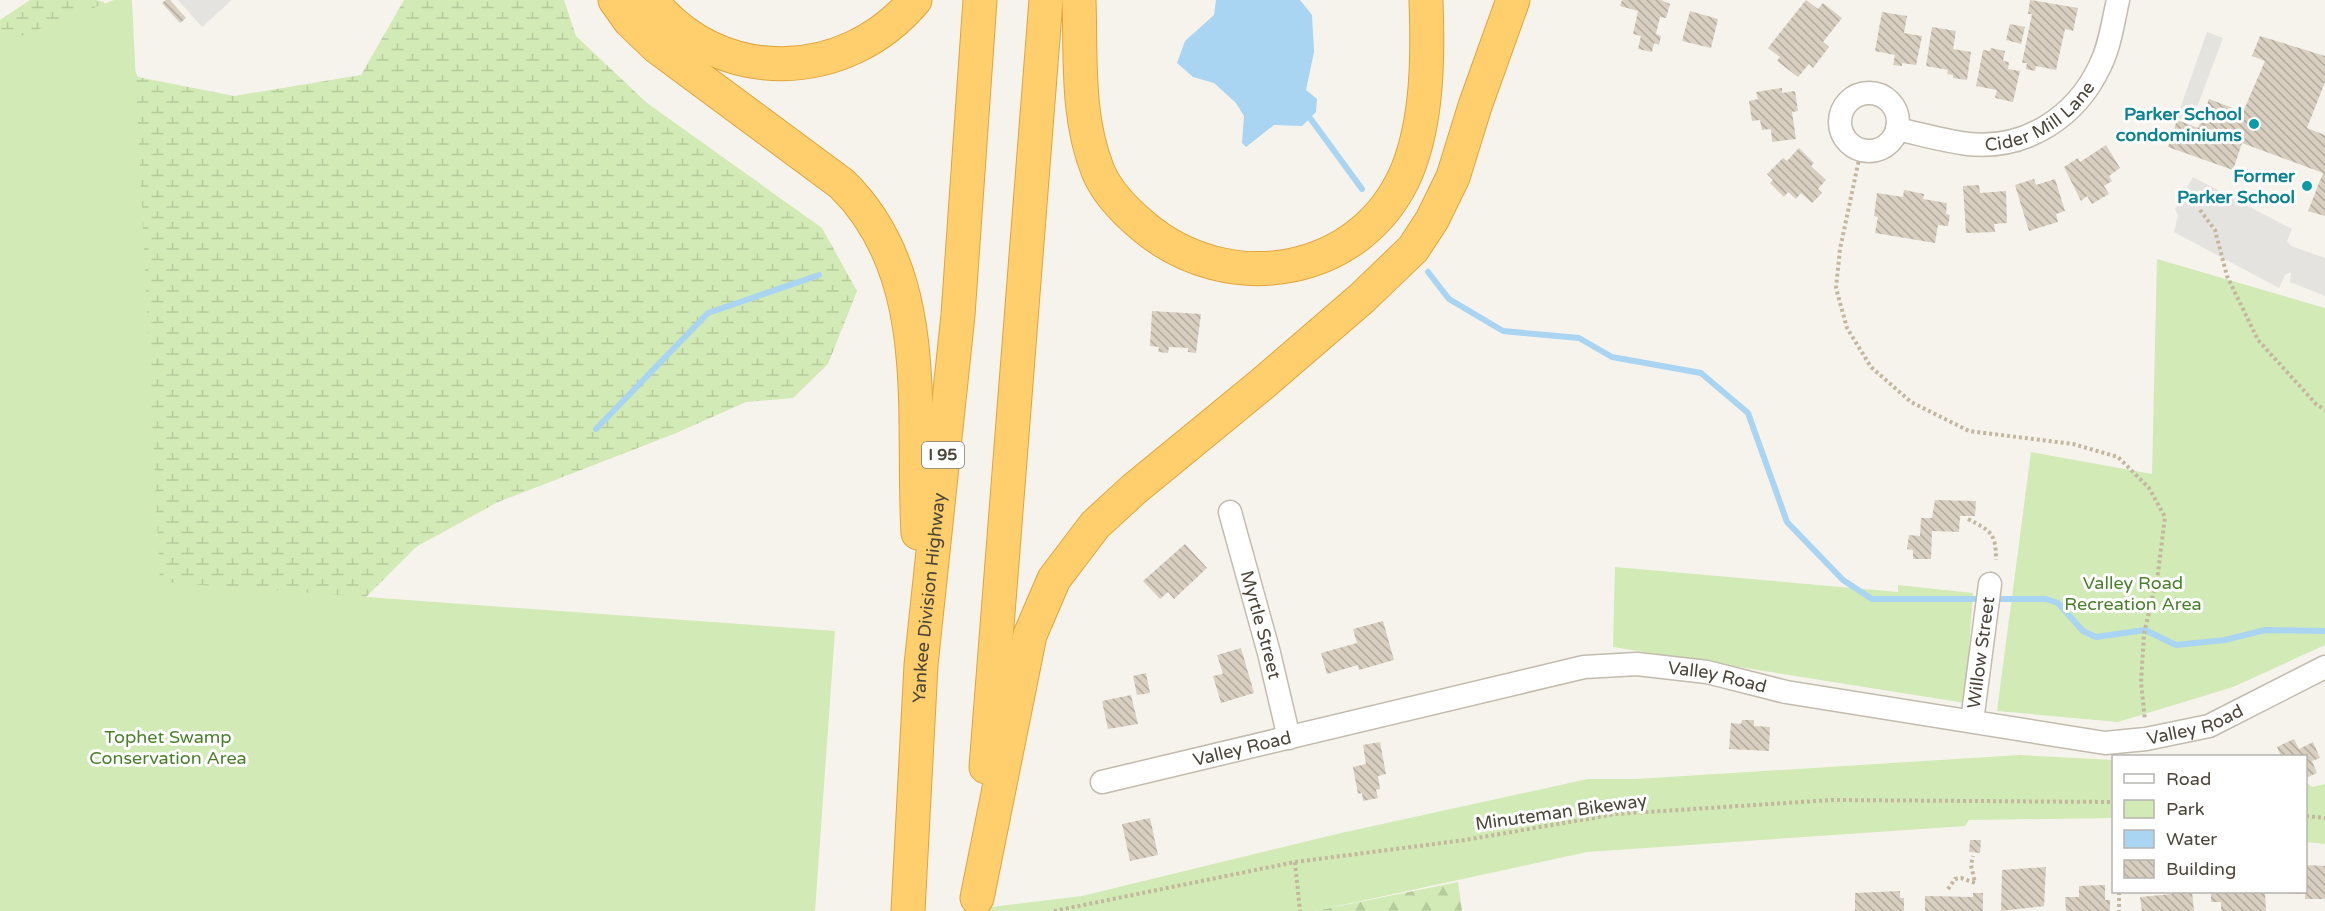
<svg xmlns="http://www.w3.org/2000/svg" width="2325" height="911" font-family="'Varela Round',sans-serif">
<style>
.forest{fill:url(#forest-firs)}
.wetland{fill:url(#wetland-marsh)}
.park{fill:#d2eab5}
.parking{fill:#e5e3e0}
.water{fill:#a9d4f2}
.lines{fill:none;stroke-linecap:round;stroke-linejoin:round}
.stream{stroke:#a9d4f2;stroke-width:6}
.building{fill:url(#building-back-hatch)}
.street-casing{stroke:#c2bbae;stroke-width:25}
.highway-casing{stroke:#e0a43c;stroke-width:35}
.path{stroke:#c4b79f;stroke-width:4;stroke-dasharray:3 3;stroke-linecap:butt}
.street{stroke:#fff;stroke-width:22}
.highway{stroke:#ffcf6e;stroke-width:33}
.culture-dot{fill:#0f9aa8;stroke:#fff;stroke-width:2}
.labels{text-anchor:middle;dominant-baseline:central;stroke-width:6;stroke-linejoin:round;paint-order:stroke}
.shield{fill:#fff;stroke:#817c74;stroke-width:1.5}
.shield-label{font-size:16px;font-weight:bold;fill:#4b4439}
.street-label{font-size:18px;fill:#4b4439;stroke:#fff}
.culture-label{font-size:18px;font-weight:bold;fill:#0d838f;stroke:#fff;text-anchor:end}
.park-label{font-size:18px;fill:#4a7f2a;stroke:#fff}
</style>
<defs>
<pattern id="forest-firs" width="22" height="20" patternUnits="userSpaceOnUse" patternTransform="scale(1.5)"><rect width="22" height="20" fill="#d2eab5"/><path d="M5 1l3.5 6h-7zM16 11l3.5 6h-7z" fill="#b6ca9c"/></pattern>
<pattern id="wetland-marsh" width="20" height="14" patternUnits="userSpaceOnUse" patternTransform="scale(1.5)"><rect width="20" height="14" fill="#d2eab5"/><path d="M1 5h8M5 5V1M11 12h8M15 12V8" fill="none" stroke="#b6ca9c"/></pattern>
<pattern id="building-back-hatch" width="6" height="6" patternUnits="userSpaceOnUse" patternTransform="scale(1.5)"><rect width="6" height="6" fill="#d8cfc1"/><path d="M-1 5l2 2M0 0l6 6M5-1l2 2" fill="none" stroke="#b1aa9e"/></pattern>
</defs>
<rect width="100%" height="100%" fill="#f6f3ec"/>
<path class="forest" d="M1458 882 1462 911H1315Z"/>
<path class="wetland" d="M30 0H96L104 2 138 77 234 96 361 75 404 0H564L576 36 647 103 822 228 857 291 828 364 793 398 746 402 674 434 498 502 416 547 363 600 0 911V20Z"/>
<path class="park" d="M114 0H132L160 582 835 631 815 911H0V44Z
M2157 259 2325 308V645L2233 687 2118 722 1997 711 2031 452 2152 474Z
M1615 567 1898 592V585L1973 593 1965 703 1613 647Z
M2020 755 2113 760V818L1969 820 1965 826 1587 852 1315 911H958L1082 896 1341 833 1588 779H1636Z
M2306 782 2312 787 2325 784V844L2306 842Z"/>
<path class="parking" d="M178 0H232L202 27Z
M2207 32 2223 38 2191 123 2177 117Z
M2193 177 2292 229 2287 241 2291 246 2325 258V296L2290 282 2291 272 2285 275 2279 288 2174 232 2178 215 2175 209Z"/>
<path class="water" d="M1216 0H1300L1312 15 1314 52 1306 90 1317 99 1316 112 1302 126 1274 125 1246 147 1242 143 1244 116 1236 103 1214 83 1193 77 1177 63 1185 41 1214 15Z"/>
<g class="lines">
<path class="stream" d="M1310 118 1362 189
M1428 272 1449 299 1503 331 1579 338 1612 357 1701 373 1748 413 1787 522 1843 580 1872 599H2046L2058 603 2083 631 2096 637 2145 630 2176 645 2225 640 2265 630 2325 631
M596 429 708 313 819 275"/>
</g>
<path class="building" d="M166 0H170L186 18 180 23 162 3Z
M1622 0H1661L1670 4 1666 18 1660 17 1656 34 1661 36 1659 45 1654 43 1652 52 1638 49 1641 36 1633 34 1638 11 1620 6Z
M1806 0 1818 9 1823 3 1842 18 1823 42 1829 47 1813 68 1809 64 1798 77 1777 61 1780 57 1768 48Z
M2030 0 2078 8 2073 31 2065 29 2056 70 2036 66 2035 71 2026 69 2027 63H2022L2032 14H2028Z
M1690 11 1718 19 1711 48 1682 41Z
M1882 12 1907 16 1904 33 1922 36 1916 65 1902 63V66L1893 65 1895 55 1875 51Z
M2010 24 2025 27 2021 44 2006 40Z
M1932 27 1956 31 1953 49 1971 52 1967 80 1953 78V75L1947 74 1948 70 1926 66Z
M2260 36 2325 56V82L2307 128 2325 135V216L2308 211 2323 173 2242 143 2233 170 2168 147 2177 120 2198 128 2209 99 2243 112 2265 61 2252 56Z
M1991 48 2005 51 2003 61 2009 62 2008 69 2020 71 2013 102 1995 98 1997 90 1976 86 1983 50 1990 51Z
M1782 88V93L1795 91 1798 111 1792 112 1796 139 1772 142 1771 129 1762 130 1760 120 1752 121 1749 101 1758 99 1756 92Z
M2106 145 2120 168 2109 176 2112 181 2104 186 2109 194 2092 204 2087 196 2081 201 2064 167 2078 158 2080 162Z
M1799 148 1814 163 1811 166 1826 180 1818 189 1822 193 1812 203 1801 193 1796 199 1788 192 1784 197 1770 183 1773 180 1767 174 1783 158 1787 161Z
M2034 179 2036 185 2055 179 2065 211 2056 214 2058 222 2029 231 2015 185Z
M1979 185 1980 193 2006 191 2007 223 1994 224 1995 232 1966 233 1963 186Z
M1904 190 1924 194 1923 199 1947 203 1946 214 1950 215 1948 226 1938 225 1935 243 1875 233 1878 217 1874 216 1877 193 1903 197Z
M1152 311 1201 314 1196 353 1188 352V348L1169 347 1168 353 1158 352 1159 347 1150 346Z
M1935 500 1976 501 1975 516H1960L1959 532 1932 531 1931 559H1913V550L1907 549 1909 535 1920 536 1921 518H1932Z
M1185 544 1207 568 1174 599 1168 592 1160 599 1143 581Z
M1383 621 1394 660 1359 670 1358 665 1327 674 1321 653 1357 643 1353 629Z
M1241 648 1254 693 1221 703 1213 676 1223 674 1217 655Z
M1146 673 1150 693 1137 695 1133 676Z
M1131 695 1138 724 1108 729 1102 701Z
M1742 720H1754V726L1770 727 1769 751 1729 749 1731 723 1741 724Z
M2294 739 2299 749 2313 742 2320 758 2312 761 2317 773 2306 778V756H2281L2277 747Z
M1380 742 1386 774 1378 776 1380 789 1376 790 1378 798 1363 801 1362 793 1358 794 1353 767 1366 764 1363 745Z
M1150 818 1158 855 1130 861 1122 824Z
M1970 840H1981L1980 853 1969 852Z
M2307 865 2325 866V899H2305V894H2289V892H2306Z
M2046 867 2044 906 2001 911 2002 870Z
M2105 885V900H2110V911H2066L2065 897H2079V886Z
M1900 891V898H1904V911H1855V893Z
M2172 892H2192L2194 911H2142L2140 897 2172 894Z
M2211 892H2265L2266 911H2221V902H2211Z
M1973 893H1983V911H1925V896L1973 897Z"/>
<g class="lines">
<defs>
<g id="street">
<circle cx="1869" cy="122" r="29"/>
<path id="s1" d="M1897 129C1920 134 1944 141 1968 144 2026 150 2076 117 2100 66 2110 46 2113 22 2118 0"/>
<path id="s2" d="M1230 512 1269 653 1289 738"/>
<path id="s3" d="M1972 721 1990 584"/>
<path id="s4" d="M1102 782 1584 667 1637 664 1707 672 1786 692 2105 743 2146 739 2209 726 2325 667"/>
</g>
<g id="highway">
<path d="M615 0 630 21 657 47 842 184C935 275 911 414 918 533"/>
<path d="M651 0C719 87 846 83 915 0"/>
<path d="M1079 0C1081 57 1076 116 1098 171 1107 193 1125 211 1143 226 1227 298 1362 278 1407 171 1428 119 1428 55 1426 0"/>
<path d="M986 767 1046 0"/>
<path d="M977 898 1030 635 1054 579 1095 525 1133 490 1261 385 1362 298 1413 249 1432 220 1453 177 1475 106 1513 0"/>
<path id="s5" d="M908 911 921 665 958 315 980 0"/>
</g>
</defs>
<use href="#street" class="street-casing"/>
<use href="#highway" class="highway-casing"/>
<path class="path" d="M1861 150 1840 249 1836 288 1847 328 1871 367 1911 402 1969 431 2073 444 2118 457 2149 488 2165 517 2158 573 2144 634 2141 682 2145 720
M2200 210 2215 230 2227 276 2258 340 2316 404 2325 410
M1968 519C1991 531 1996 533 1996 560
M2306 816 2325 818
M1295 862 1300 911
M1948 889 1955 879 1961 878 1975 883 1971 865 1973 856
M2119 892V911
M1054 911 1295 862 1465 840 1616 814 1832 800 2114 802"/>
<use href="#street" class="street"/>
<use href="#highway" class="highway"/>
</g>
<g class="culture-dot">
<circle cx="2254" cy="124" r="6"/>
<circle cx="2307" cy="186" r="6"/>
</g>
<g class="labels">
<rect class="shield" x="922" y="442" width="42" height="26" rx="4.5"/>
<g class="shield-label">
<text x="943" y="455">I 95</text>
</g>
<g class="street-label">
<text stroke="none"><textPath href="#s1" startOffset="153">Cider Mill Lane</textPath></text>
<text stroke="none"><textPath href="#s5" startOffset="314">Yankee Division Highway</textPath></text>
<text stroke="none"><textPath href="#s2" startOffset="117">Myrtle Street</textPath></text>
<text stroke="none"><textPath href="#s3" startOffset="69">Willow Street</textPath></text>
<text stroke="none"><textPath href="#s4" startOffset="630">Valley Road</textPath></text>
<text stroke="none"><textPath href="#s4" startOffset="1116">Valley Road</textPath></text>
<text stroke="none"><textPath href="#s4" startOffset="144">Valley Road</textPath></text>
<text transform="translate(1561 812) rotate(-8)">Minuteman Bikeway</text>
</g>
<g class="culture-label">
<text x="2242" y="114">Parker School<tspan x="2242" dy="21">condominiums</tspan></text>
<text x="2295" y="176">Former<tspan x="2295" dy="21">Parker School</tspan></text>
</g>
<g class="park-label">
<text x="2133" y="583">Valley Road<tspan x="2133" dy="21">Recreation Area</tspan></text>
<text x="168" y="737">Tophet Swamp<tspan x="168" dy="21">Conservation Area</tspan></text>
</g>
</g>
<rect x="2112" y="755" width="195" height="138" fill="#ffffff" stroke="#b7b4b0" stroke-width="1.5"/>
<rect x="2124" y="774" width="30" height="9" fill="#ffffff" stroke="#b7b4b0" stroke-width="1.5"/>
<text x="2166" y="785" font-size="18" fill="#4b4439">Road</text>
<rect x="2124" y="800" width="30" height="18" fill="#d2eab5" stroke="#b7b4b0" stroke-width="1.5"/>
<text x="2166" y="815" font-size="18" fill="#4b4439">Park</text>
<rect x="2124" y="830" width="30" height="18" fill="#a9d4f2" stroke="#b7b4b0" stroke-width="1.5"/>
<text x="2166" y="845" font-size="18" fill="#4b4439">Water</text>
<rect x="2124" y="860" width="30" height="18" fill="url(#building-back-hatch)" stroke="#b7b4b0" stroke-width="1.5"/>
<text x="2166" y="875" font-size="18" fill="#4b4439">Building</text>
</svg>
